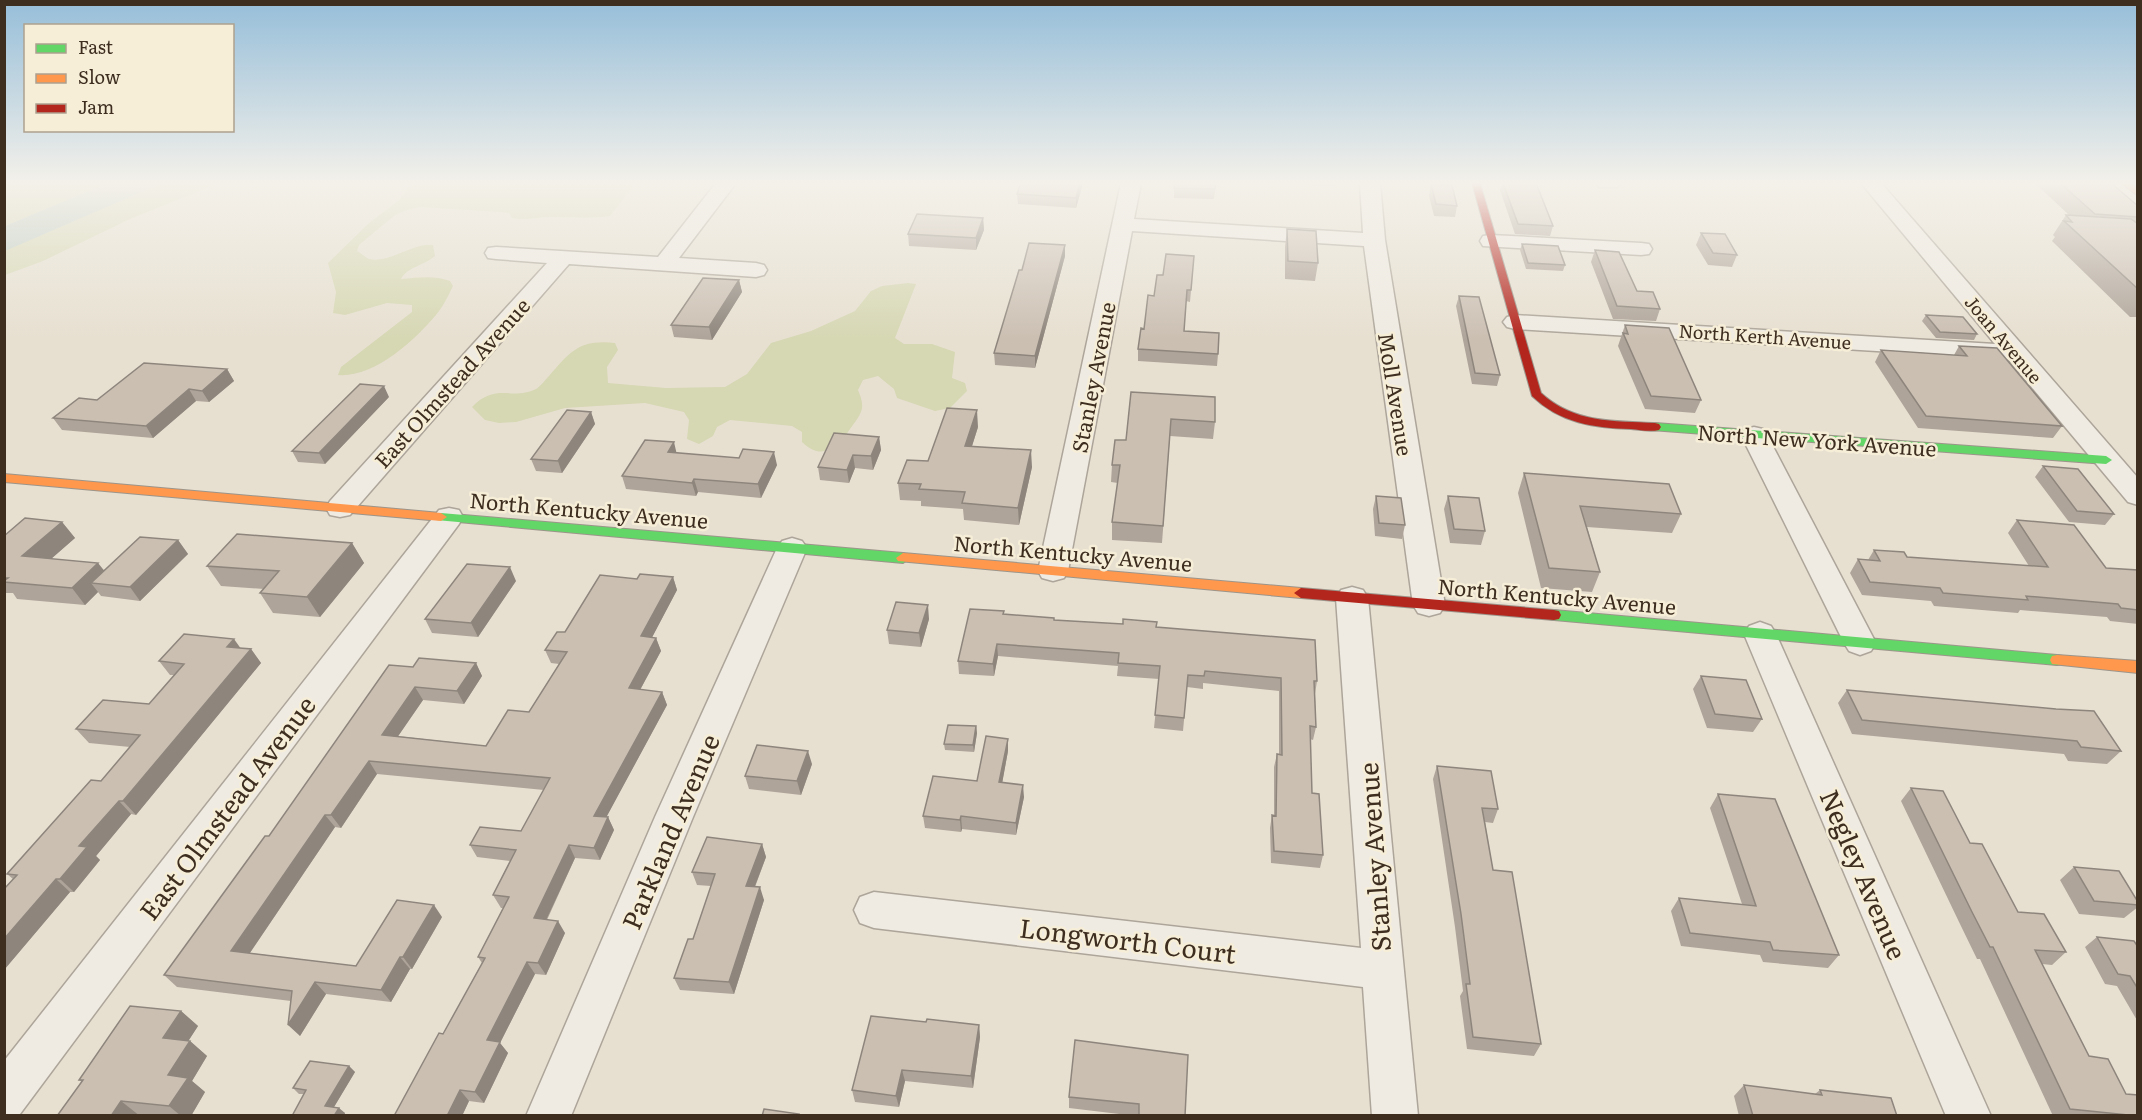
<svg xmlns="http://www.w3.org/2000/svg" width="2142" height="1120" font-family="Literata,serif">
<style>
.green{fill:#d6d7b3}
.water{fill:#bcccc2}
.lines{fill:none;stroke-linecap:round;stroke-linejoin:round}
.street-casing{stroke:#ada599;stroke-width:3}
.fast-casing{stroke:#9c958a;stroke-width:2}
.slow-casing{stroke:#9c958a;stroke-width:2}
.jam-casing{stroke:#9c958a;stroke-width:2}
.street{fill:#efebe3;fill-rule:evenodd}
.fast{fill:#63d668;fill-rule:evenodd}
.slow{fill:#ff974d;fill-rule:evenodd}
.jam{fill:#b3261e;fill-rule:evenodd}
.wall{fill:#afa499}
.shaded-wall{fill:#8e867d}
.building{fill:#cbbfb2;stroke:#8e867d;stroke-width:1.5}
.labels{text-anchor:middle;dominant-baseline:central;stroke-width:5;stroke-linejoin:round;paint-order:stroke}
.far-street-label{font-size:18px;fill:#3d2e20;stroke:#f7eed8}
.street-label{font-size:21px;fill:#3d2e20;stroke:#f7eed8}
.near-street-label{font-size:26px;fill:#3d2e20;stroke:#f7eed8}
</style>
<rect width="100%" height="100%" fill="#e7e0d1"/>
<path class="green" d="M4 183H108L5 226Z
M162 183H219L130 219 43 261 5 275 4 251Z
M413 183H635V184L610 216C591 219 571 217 551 217 538 217 526 221 512 218L509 213 499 212 420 207 407 210 395 215 359 245 357 251C361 253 365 257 369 259 388 264 412 243 433 245L435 256C425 265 407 267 401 279 418 278 433 275 450 281L453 286C448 296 443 307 436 315 414 341 374 378 338 375L341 367 412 312V305L387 303 345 315 333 313 336 292 328 263 368 224 398 201Z
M908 283 916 284 895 338 904 344H932L955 352 952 378 965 383 967 391 950 408 935 411 897 398 894 389 878 376 863 380 858 390C860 395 863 402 862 408 861 415 855 422 850 429 838 447 822 462 802 442V432L792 426 730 420 717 427 713 436 699 444 687 439 689 420 684 412 645 403 565 408 516 422 499 423 485 420 472 407C497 382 511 401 536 389 541 386 545 380 549 376 570 352 579 339 615 343L618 350 607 367 608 383 666 388 725 387 747 374 771 343 811 331 855 311 871 291 882 286Z"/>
<path class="water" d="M108 183H162L5 251V226Z"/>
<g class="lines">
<defs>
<path id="street" d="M716 183H736L679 258 756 263 764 265 767 270 764 275 756 277 569 264 350 515 340 517 330 515 326 508 330 501 547 263 496 259 488 258 485 253 488 248 496 247 658 257Z
M1121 183H1141L1134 219 1363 233 1360 183H1380L1385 240 1445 605 1440 613 1429 616 1418 613 1413 605 1364 246 1132 231 1068 571 1064 578 1053 581 1042 578 1038 571Z
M1596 183H1620L1617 187H1599Z
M1861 183H1881L2138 478V505L2128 502 2008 359 1515 329 1507 327 1503 322 1507 317 1515 315 1995 344Z
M1491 235 1641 243 1649 244 1652 249 1649 254 1641 255 1483 246 1480 241 1483 236Z
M1754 427 1763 429 1767 435 1876 643 1871 651 1860 655 1849 651 1844 643 1741 435 1745 429Z
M449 508 459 510 463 517 459 524 20 1114 4 1116V1061L439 510Z
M792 538 802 541 807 548 693 817 571 1116H526L655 817 777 548 782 541Z
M1352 587 1363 590 1368 598 1418 1116H1372L1363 987 874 928 860 923 854 910 860 897 874 892 1361 948 1336 598 1341 590Z
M1760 622 1771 626 1776 634 1991 1116H1946L1744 634 1749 626Z"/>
<path id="fast" d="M1655 423 2106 456 2112 460 2106 464 1651 430 1649 427 1651 424Z
M441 513 903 553 910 558 903 563 436 520 435 517 436 514Z
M1554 610 2057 655 2062 656 2064 660 2062 664 2057 665 1554 620 1549 619 1547 615 1549 611Z"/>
<path id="slow" d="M2121 183H2130L2138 188V196Z
M4 474 441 513 447 517 441 521 4 482Z
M903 553 1301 588 1308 593 1301 598 898 561 896 558Z
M2057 655 2138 661V673L2052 664 2050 660 2052 656Z"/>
<path id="jam" d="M1472 183H1480L1541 393C1573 423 1614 421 1655 423L1659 424 1661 427 1659 430C1650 432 1640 430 1631 429 1594 428 1560 423 1532 396Z
M1301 588 1554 610 1559 611 1561 615 1559 619 1554 620 1301 598 1294 593Z"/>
</defs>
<use href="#street" class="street-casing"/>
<use href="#fast" class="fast-casing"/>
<use href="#slow" class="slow-casing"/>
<use href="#jam" class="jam-casing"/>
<use href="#street" class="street"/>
<use href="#fast" class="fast"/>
<use href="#slow" class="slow"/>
<use href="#jam" class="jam"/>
</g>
<path class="wall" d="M1021 183H1083L1076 208 1018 204 1017 194Z
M1174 183H1216L1214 199 1174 198Z
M1306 183H1336L1335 186 1306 185Z
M1502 183H1536L1553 226 1550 236 1515 234 1500 190Z
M2035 183H2111L2138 206V318L2136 317H2130L2052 241 2055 237 2053 235 2066 215 2070 216Z
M1431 184 1457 206 1455 217 1434 216 1429 196Z
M983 218 984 230 976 250 909 246 908 234Z
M1287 229 1318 263 1315 281 1285 279V247Z
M1701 233 1737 255 1732 267 1708 265 1696 245Z
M1522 244 1565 265 1563 271 1526 269 1520 250Z
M1595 250 1637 291 1660 309 1656 321 1613 319 1591 262Z
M1065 256 1035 368 995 365 994 353 1022 270Z
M1194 256 1190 302 1186 301 1184 331 1218 354 1217 366 1138 361V349L1154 296 1163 275Z
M739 280 742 292 712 340 674 337 671 325Z
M1459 296 1500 375 1497 386 1472 384 1456 306Z
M1926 315 1977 334 1974 340 1936 338 1922 321Z
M1625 325 1701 400 1695 413 1645 409 1618 346Z
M1959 346 2062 426 2053 438 1918 428 1875 362 1881 350 1954 355Z
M227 369 234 381 209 402 196 401 153 438 62 430 53 418 97 400Z
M1131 392 1215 422 1213 439 1170 436 1162 543 1112 540V522L1118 483 1111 482 1112 465 1126 440Z
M389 397 325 464 298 462 292 451Z
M591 412 595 424 562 473 536 471 531 459Z
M978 427 972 446 1032 467 1019 525 964 520 963 509 921 506V501L900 500 898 483Z
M879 437 881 450 873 470 855 468 849 483 820 480 818 467Z
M677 453 777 465 761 498 698 492 696 496 626 489 622 476Z
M2043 466 2114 514 2105 525 2069 522 2035 477Z
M1524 473 1681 514 1672 533 1587 527 1600 572 1592 592 1541 588 1518 493Z
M1376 496 1405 525 1402 539 1375 536 1373 509Z
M1448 496 1485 531 1481 545 1450 543 1444 509Z
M2017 520 2106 568 2138 570V624L2110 621 2107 617 2020 610 2018 613 1934 606 1931 601 1862 595 1850 573 1858 559 1868 560 1874 550 1907 557 2029 566 2008 533Z
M62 522 75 538 51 559 104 570 178 540 188 554 140 601 101 596 98 592 85 605 17 599 13 593H4V536Z
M352 543 364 563 320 617 273 613 260 593 264 589 221 586 207 566Z
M673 577 677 590 652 637 656 638 661 651 640 690 662 692 667 705 606 817H608L614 830 600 860 575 858 547 920 565 933 546 975 535 974 500 1043 508 1053 484 1103 469 1101 462 1116H394L443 1034 482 963 478 957 503 908H501L493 895 510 861 477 857 470 845 521 831 544 790 377 774 341 828 335 827 250 953 356 966 442 917 412 969H410L391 1002 326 994 300 1036 291 1001 177 987 164 975 269 836 413 667 476 663 482 676 464 704 423 700 398 736 486 746 529 712 559 664 551 663 545 650 565 632 637 579Z
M516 581 478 637 432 633 425 619Z
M1004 614 1054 620 1156 627 1317 681 1315 694 1316 727 1313 740 1310 739 1312 793 1323 855 1320 868 1271 863 1270 828 1272 815H1274V767L1277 754H1279V691L1203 683V689L1187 687 1183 731 1154 728 1159 679 1117 676 1118 666 998 656 994 676 959 674 958 661Z
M929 619 921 647 889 644 887 630Z
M241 648 251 649 261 663 136 815 131 814 96 856 100 860 74 892H70L4 970V889L13 879 7 874 101 781 130 747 89 743 76 729 149 704 174 675H170L159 661Z
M1701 676 1762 719 1753 732 1707 728 1693 689Z
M1847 690 2121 751 2107 764 2068 761 2064 754 1852 734 1838 703Z
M976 726 977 733 974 752 945 750 944 744Z
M1008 751 1002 783 1024 797 1016 835 962 829 961 832 925 828 923 816 977 781Z
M812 764 801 795 749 789 745 776Z
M1437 766 1498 809 1493 823 1485 822 1493 870 1541 1044 1534 1056 1467 1049 1460 996 1463 991 1455 927 1433 779Z
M1911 788 1970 843 2018 912 2066 952 2052 965 2042 964 2089 1056 2126 1094 2138 1116H2053L1980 959H1977L1960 924 1901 801Z
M1718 794 1839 955 1828 968 1763 962 1760 955 1681 946 1671 911 1679 898 1742 904 1710 808Z
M762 844 766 857 755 887 764 900 734 994 680 990 674 978 693 939 711 886 697 885 692 872Z
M2074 867 2138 902V907L2124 918 2079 914 2060 880Z
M2097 937 2138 947V1022L2117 986 2105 984 2085 947Z
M181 1011 198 1026 188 1041H190L207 1056 192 1081 205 1092 191 1116H57L82 1082 79 1080Z
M926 1022 979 1025 980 1037 973 1088 905 1081 899 1107 855 1102 852 1090Z
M1188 1055 1185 1116H1136L1069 1108V1097Z
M349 1066 355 1072 334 1107 345 1113 344 1116H292L304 1094H299L293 1088Z
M1744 1085 1815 1094 1820 1090 1897 1116H1739L1734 1096Z"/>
<path class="shaded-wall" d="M1080 183H1083L1076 208V198Z
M983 218 984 230 976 250V238Z
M1065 245V256L1035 368V356Z
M739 280 742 292 712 340 709 327Z
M227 369 234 381 209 402 202 391Z
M384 386 389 397 325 464 319 453Z
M189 389 196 401 153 438 146 426Z
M977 410 978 427 967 462 965 446Z
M591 412 595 424 562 473 558 461Z
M879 437 881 450 873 470 871 456Z
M674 442 677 455 668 452Z
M1031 450 1032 467 1019 525 1018 508Z
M774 452 777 465 761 498 758 484Z
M853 455 855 468 849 483 847 470Z
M694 479 698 492 696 496 692 483Z
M62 522 75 538 36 572 22 556Z
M178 540 188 554 140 601 130 587Z
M352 543 364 563 320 617 307 597Z
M98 563 111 579 91 583 98 592 85 605 72 588Z
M510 567 516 581 478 637 471 623Z
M673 577 677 590 646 649 641 636Z
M928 605 929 619 921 647 919 633Z
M656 638 661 651 634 701 629 688Z
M234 639 244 653 227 647Z
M997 644 998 656 994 676 993 664Z
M251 649 261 663 136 815 123 801Z
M476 663 482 676 464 704 457 691Z
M415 687 423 700 390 748 382 735Z
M662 692 667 705 600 829 594 816Z
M976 726 977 733 974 752 973 745Z
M1008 739V751L1000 795 999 782Z
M808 751 812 764 801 795 797 781Z
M369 761 377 774 341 828 331 815Z
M1023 785 1024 797 1016 835V823Z
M119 801 131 814 96 856 100 860 74 892 60 879 79 846Z
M325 815 335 827 243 963 231 951Z
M961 816 962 829 961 832 960 820Z
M608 817 614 830 600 860 594 848Z
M762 844 766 857 750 899 746 886Z
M569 845 575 858 541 931 534 918Z
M56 879 70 892 4 970V939Z
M760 887 764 900 734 994 729 982Z
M434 905 442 917 412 969 403 957Z
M558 921 565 933 546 975 538 963Z
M400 957 410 969 391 1002 381 990Z
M527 962 535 974 500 1043 508 1053 484 1103 475 1092 487 1040Z
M315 982 326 994 300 1036 288 1025Z
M181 1011 198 1026 180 1054 163 1038Z
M979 1025 980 1037 973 1088 971 1076Z
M190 1041 207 1056 192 1081 205 1092 191 1116H181L169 1106 168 1075Z
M349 1066 355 1072 331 1112 325 1106Z
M902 1070 905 1081 899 1107 896 1096Z
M460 1090 469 1101 462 1116H447Z
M121 1101 140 1116H111Z
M339 1108 345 1113 344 1116H334Z"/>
<path class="building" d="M1021 183H1080L1076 198 1017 194Z
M1175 183H1216L1215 189 1174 188Z
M1503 183H1536L1553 226 1518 224Z
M2060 183H2111L2138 206V217L2095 214Z
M1431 184 1452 185 1457 206 1436 204Z
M917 214 983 218 976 238 908 234Z
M2066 215 2131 219 2138 224V289L2064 221 2072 222Z
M1287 229 1316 231 1318 263 1288 261Z
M1701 233 1725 234 1737 255 1713 253Z
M1029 243 1065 245 1035 356 994 353 1019 270H1022Z
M1522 244 1558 246 1565 265 1528 263Z
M1595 250 1619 252 1637 291 1653 292 1660 309 1617 306Z
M1166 254 1194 256 1191 290H1187L1184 331 1219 333 1218 354 1138 349 1141 328 1144 329 1148 295 1154 296 1157 275H1163Z
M703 278 739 280 709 327 671 325Z
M1459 296 1479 297 1500 375 1475 373Z
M1926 315 1963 317 1977 334 1940 332Z
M1625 325 1669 328 1701 400 1651 396 1623 333 1628 334Z
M1959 346 1997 348 2062 426 1926 416 1881 350 1967 356Z
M144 363 227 369 202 391 189 389 146 426 53 418 79 398 97 400Z
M360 384 384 386 319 453 292 451Z
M1131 392 1215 397V422L1171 419 1163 526 1112 522 1120 465H1112L1115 440H1126Z
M947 408 977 410 965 446 1031 450 1018 508 962 503 965 492 919 489 921 484 898 483 907 460 928 461Z
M567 410 591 412 558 461 531 459Z
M834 433 879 437 871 456 853 455 847 470 818 467Z
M645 440 674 442 668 452 739 458 743 449 774 452 758 484 694 479 692 483 622 476Z
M2043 466 2078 469 2114 514 2077 511Z
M1524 473 1669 484 1681 514 1580 506 1600 572 1549 568Z
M1376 496 1401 498 1405 525 1379 523Z
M1448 496 1479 498 1485 531 1454 529Z
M25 518 62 522 22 556 98 563 72 588 4 582V581L8 578H4V536Z
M2017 520 2074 525 2106 568 2138 570V610L2121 608 2118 604 2026 596 2028 600 1943 593 1940 588 1870 582 1858 559 1880 561 1874 550 1904 552 1907 557 2048 567Z
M237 534 352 543 307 597 260 593 279 571 207 566Z
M140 537 178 540 130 587 91 583Z
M467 564 510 567 471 623 425 619Z
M640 574 673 577 641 636 656 638 629 688 662 692 594 816 608 817 594 848 569 845 534 918 558 921 538 963 527 962 487 1040 500 1042 475 1092 460 1090 447 1116H394L439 1033 443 1034 485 958 478 957 509 897 493 895 516 850 470 845 480 827 521 831 550 778 369 761 331 815H325L231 951 356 966 397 900 434 905 403 957H400L381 990 315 982 288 1025 292 991 164 975 265 836H269L389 665 413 667 419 658 476 663 457 691 415 687 382 735 486 746 508 710 529 712 567 652 545 650 557 632H565L600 575 637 579Z
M896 602 928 605 919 633 887 630Z
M970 609 1004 611 1003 614 1054 618V620L1123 624V619L1157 622 1156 627 1315 640 1317 681H1314L1316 727 1310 726 1312 793 1319 794 1323 855 1274 851 1272 815 1276 816 1277 754 1282 755 1281 678 1205 671 1204 676 1188 675 1184 718 1155 715 1160 666 1118 663 1119 653 997 644 993 664 958 661Z
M184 634 234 639 227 647 251 649 123 801H119L79 846 87 847 60 879H56L4 939V889L17 875 7 874 91 780 101 781 140 735 76 729 103 700 149 704 184 664 159 661Z
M1701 676 1746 680 1762 719 1715 714Z
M1847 690 2056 709 2094 711 2121 751 2081 747 2077 741 1862 720Z
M948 725 976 726 973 745 944 744Z
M986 736 1008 739 999 782 1023 785 1016 823 961 816 960 820 923 816 933 776 977 781Z
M757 745 808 751 797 781 745 776Z
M1437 766 1491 771 1498 809 1482 808 1493 870 1512 872 1541 1044 1473 1037 1466 984H1470L1461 914Z
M1911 788 1943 791 1970 843 1982 844 2018 912 2044 914 2066 952 2035 950 2089 1056 2108 1059 2126 1094 2138 1095V1116L2070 1109 1993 947H1990L1972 912Z
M1718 794 1775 799 1839 955 1773 950 1770 942 1690 933 1679 898 1756 906Z
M707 837 762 844 746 886 760 887 729 982 674 978 688 939H693L715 874 692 872Z
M2074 867 2119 871 2138 902V905L2094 901Z
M2097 937 2134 941 2138 947V989L2130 976 2118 974Z
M130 1006 181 1011 163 1038 190 1041 168 1075 188 1078 169 1106 121 1101 111 1116H57L83 1080H79Z
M871 1016 926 1022 927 1019 979 1025 971 1076 902 1070 896 1096 852 1090Z
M1075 1040 1188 1055 1185 1116H1139V1104L1069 1097Z
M310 1061 349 1066 325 1106 339 1108 334 1116H292L306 1090 293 1088Z
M1744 1085 1822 1095 1820 1090 1891 1098 1897 1116H1753Z
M764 1109 799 1114 798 1116H762Z"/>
<linearGradient id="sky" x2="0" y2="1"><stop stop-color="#96bed9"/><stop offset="0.54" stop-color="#f4f1ea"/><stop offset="1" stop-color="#f4f1ea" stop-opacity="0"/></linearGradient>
<rect width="2142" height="339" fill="url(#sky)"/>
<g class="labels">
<g class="far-street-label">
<text transform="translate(1765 336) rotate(4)">North Kerth Avenue</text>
<text transform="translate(2004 339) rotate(50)">Joan Avenue</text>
</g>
<g class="street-label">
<text transform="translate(1092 377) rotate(-79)">Stanley Avenue</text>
<text transform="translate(451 382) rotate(-48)">East Olmstead Avenue</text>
<text transform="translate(1397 394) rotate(81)">Moll Avenue</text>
<text transform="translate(1817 439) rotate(4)">North New York Avenue</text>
<text transform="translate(589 509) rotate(5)">North Kentucky Avenue</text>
<text transform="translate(1073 552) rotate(5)">North Kentucky Avenue</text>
<text transform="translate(1557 595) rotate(5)">North Kentucky Avenue</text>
</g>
<g class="near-street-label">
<text transform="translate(226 807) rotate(-53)">East Olmstead Avenue</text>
<text transform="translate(669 831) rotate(-67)">Parkland Avenue</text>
<text transform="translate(1373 857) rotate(-94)">Stanley Avenue</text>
<text transform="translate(1865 874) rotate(67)">Negley Avenue</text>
<text transform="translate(1128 939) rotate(7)">Longworth Court</text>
</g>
</g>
<rect width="2142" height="1120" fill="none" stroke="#3d2e20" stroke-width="12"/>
<rect x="24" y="24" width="210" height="108" fill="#f7eed8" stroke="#ada18e" stroke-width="1.5"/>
<rect x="36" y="44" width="30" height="9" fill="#63d668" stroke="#ada18e" stroke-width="1.5"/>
<text x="78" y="54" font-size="18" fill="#3d2e20">Fast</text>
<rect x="36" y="74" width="30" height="9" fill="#ff974d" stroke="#ada18e" stroke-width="1.5"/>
<text x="78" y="84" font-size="18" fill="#3d2e20">Slow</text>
<rect x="36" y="104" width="30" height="9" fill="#b3261e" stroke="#ada18e" stroke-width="1.5"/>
<text x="78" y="114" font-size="18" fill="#3d2e20">Jam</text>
</svg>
